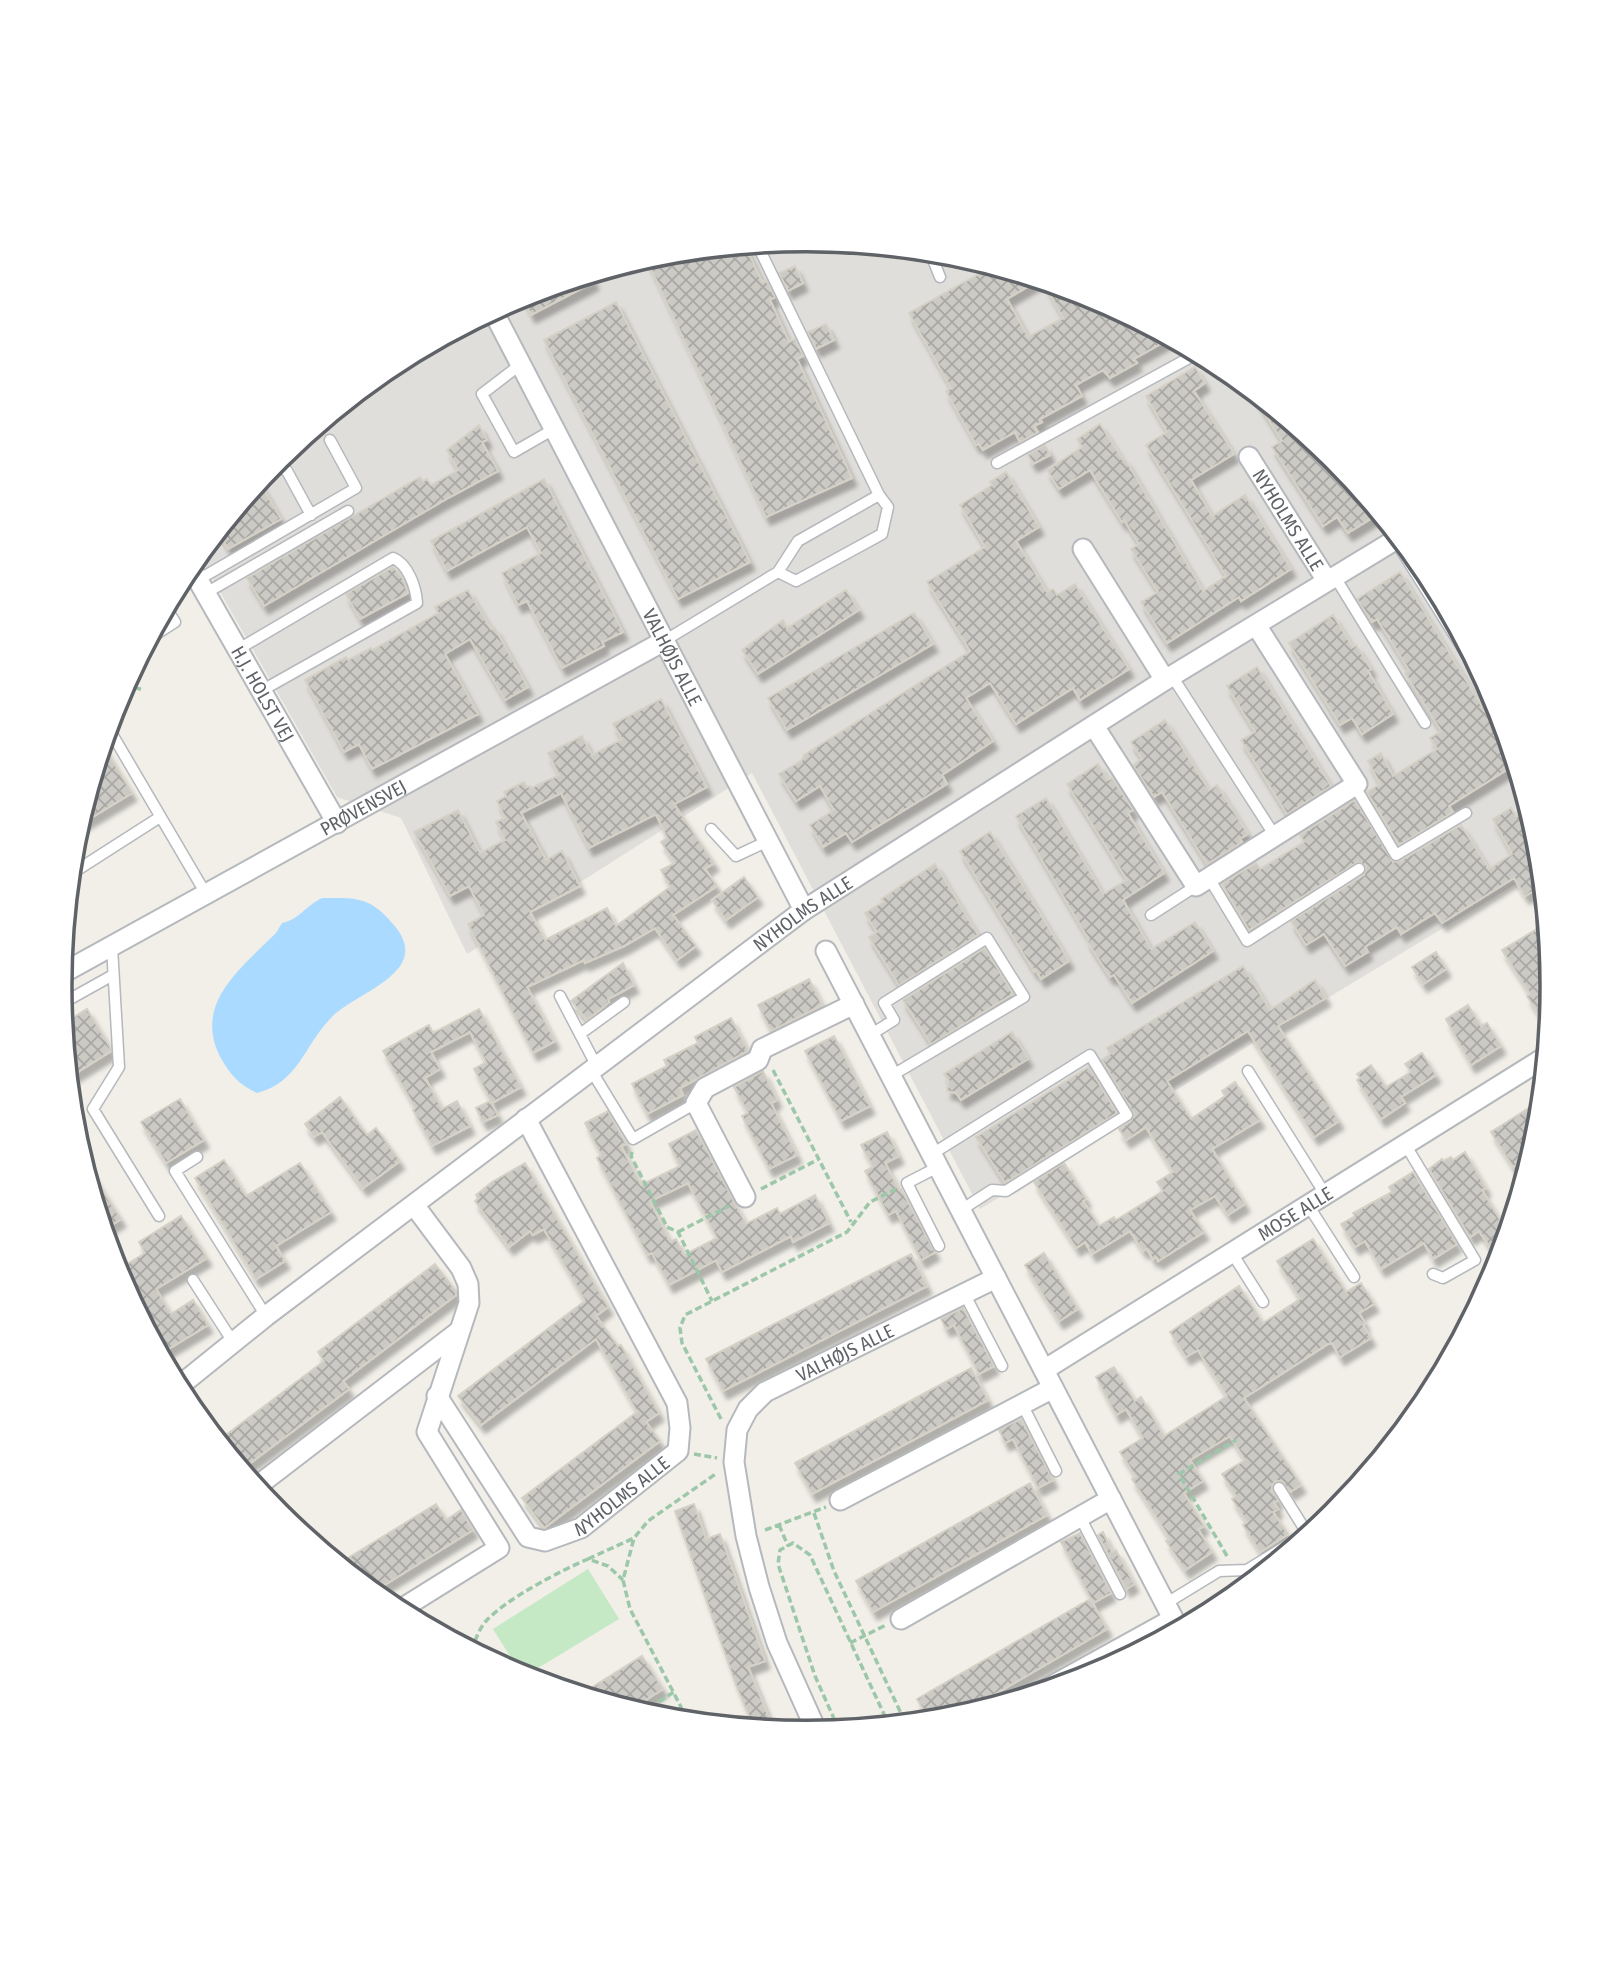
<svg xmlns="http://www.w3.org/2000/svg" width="1613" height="1973" font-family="'Fira Sans Condensed',sans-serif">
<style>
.industrial{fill:#e0deda}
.pitch{fill:#c5e8c5}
.water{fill:#aadaff}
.building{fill:url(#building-cross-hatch);stroke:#d6d1c6;stroke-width:2;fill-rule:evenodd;filter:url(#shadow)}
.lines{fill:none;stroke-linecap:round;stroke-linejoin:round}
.service-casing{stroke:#b5b8bc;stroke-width:13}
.minor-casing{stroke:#b5b8bc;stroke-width:23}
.path{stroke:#9cc7a9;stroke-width:3.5;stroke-dasharray:7 3.5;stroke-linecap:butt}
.service{stroke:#fff;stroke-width:10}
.minor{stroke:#fff;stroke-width:19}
.labels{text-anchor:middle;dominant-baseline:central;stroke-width:7;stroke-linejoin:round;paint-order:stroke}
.street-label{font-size:19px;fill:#5f6368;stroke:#fff}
.rim{fill:none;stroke:#5f6368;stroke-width:3.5}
</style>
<defs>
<pattern id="building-cross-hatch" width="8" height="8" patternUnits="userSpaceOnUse" patternTransform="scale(1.75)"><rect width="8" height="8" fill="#cccac5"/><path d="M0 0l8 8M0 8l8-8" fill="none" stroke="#a9a8a4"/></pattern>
<filter id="shadow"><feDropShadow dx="4.5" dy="8" stdDeviation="2" flood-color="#0004"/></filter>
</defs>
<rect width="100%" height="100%" fill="#f1efe8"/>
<path class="industrial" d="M807 240 953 254 1093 297 1222 366 1335 459 1428 572 1497 701 1539 841 1542 868 980 1209 752 773 467 954 401 818 337 797 199 555 279 458 392 365 521 296 661 254Z"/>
<path class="pitch" d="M588 1569 619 1619 523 1677 493 1629Z"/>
<path class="water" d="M322 898C355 898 370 896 393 924 436 973 354 992 330 1019 304 1046 298 1083 257 1093 240 1085 231 1076 222 1060 191 1005 240 969 276 933L282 923C300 919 304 907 322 898Z"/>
<path class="building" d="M745 246 762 282 766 280 775 297 770 300 789 342 795 339 803 356 797 359 852 478 766 517 646 258 661 254Z
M795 266 803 283 788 291 779 273Z
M993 266 1039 280 1007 299 1028 337 1063 318 1043 281 1093 297 1171 338 1134 359 1137 363 1110 378 1103 370 1076 385 1082 396 1040 419 1042 422 1034 426 1038 432 1020 442 1015 432 983 450 979 444 976 445 946 391 951 388 909 313Z
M591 275 594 282 531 315 522 296Z
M616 302 750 562 678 599 544 340Z
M826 324 834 340 816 349 808 332Z
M1195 367 1205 383 1194 391 1234 454 1191 480 1212 516 1245 495 1291 569 1241 601 1239 597 1167 643 1141 602 1158 592 1131 549 1139 544 1124 520 1122 522 1090 470 1059 489 1047 470 1082 447 1077 439 1100 424 1123 460 1125 459 1203 591 1226 576 1146 445 1167 432 1146 396Z
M1255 393 1335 459 1380 513 1348 533 1337 517 1323 526 1272 447 1282 441 1253 395Z
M479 425 487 440 482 442 498 471 448 498 264 606 247 578 420 477 423 481 427 479 431 485 458 470 447 450Z
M1045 445 1050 455 1033 464 1028 455Z
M1006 472 1039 527 1016 541 1047 592 1053 589 1057 595 1075 584 1129 669 1080 700 1073 688 1016 724 990 683 966 698 993 741 942 775 947 784 852 842 846 833 823 847 810 825 834 810 820 786 796 801 779 774 802 760 804 755 970 651 927 582 985 547 960 505 992 485 990 482Z
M544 479 623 632 602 642 604 646 562 668 527 601 518 605 502 573 541 553 527 527 447 571 431 541Z
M259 481 281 519 228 549 218 532Z
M393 567 401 575 408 593 360 619 346 594Z
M1400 572 1489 718 1491 717 1512 750 1516 764 1449 806 1453 812 1399 845 1367 792 1380 784 1368 761 1381 753 1393 776 1437 749 1430 738 1441 731 1405 673 1409 670 1377 619 1372 622 1357 599Z
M468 590 491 629 494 627 528 687 505 700 470 639 445 654 478 714 372 769 359 744 344 752 305 680 346 657 348 660 371 648 372 650 438 613 435 607Z
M846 590 859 610 758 674 742 650 783 620 787 628Z
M914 613 933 644 787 730 768 698Z
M1333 615 1353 647 1356 645 1371 669 1368 671 1393 714 1362 734 1352 718 1340 725 1289 643Z
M1257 667 1331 786 1287 814 1241 740 1255 732 1227 686Z
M661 699 707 787 674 804 714 863 705 869 717 886 673 915 696 946 677 960 655 928 624 946 585 963 584 960 527 987 555 1041 533 1053 468 924 484 915 469 886 450 896 414 832 458 810 480 853 505 840 496 822 505 818 497 801 506 796 504 792 524 782 527 787 530 786 531 788 559 775 548 753 582 736 592 755 622 739 613 724ZM561 793 589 848 656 814 667 838 661 842 675 863 661 870 670 887 616 926 607 908 545 940 530 912 580 886 562 851 546 860 521 813Z
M1165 720 1209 790 1217 785 1248 834 1240 839 1242 842 1207 864 1162 792 1154 797 1133 765 1142 759 1131 742Z
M103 745 132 793 79 825 83 812Z
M1098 764 1108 780 1112 778 1133 810 1128 813 1164 873 1123 900 1151 949 1195 922 1213 951 1132 1003 1114 975 1110 977 1087 941 1089 940 1016 816 1046 798 1103 894 1127 880 1067 784Z
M1355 800 1393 862 1400 861 1461 825 1489 869 1512 854 1493 819 1511 808 1516 817 1529 808 1539 841 1544 885 1525 896 1514 878 1442 923 1435 913 1401 934 1397 927 1365 947 1368 952 1345 966 1324 934 1306 945 1291 921 1364 875 1366 866 1358 862 1249 930 1222 884 1256 863 1260 869 1304 842 1300 835Z
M990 832 1069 961 1041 979 1035 969 1034 971 960 851Z
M935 864 978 935 899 985 869 937 877 932 865 913 883 902 881 899 899 887Z
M744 877 758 897 726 920 712 900Z
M1547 923 1553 986 1549 1030 1527 996 1530 994 1502 950Z
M985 948 1013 994 931 1044 903 1000Z
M1436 952 1446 969 1423 984 1412 967Z
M623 963 634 985 608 999 609 1002 587 1020 571 1001Z
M1243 966 1270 1010 1315 980 1326 998 1278 1026 1339 1121 1314 1137 1248 1031 1167 1081 1191 1119 1225 1096 1222 1091 1235 1082 1260 1120 1212 1149 1245 1204 1228 1215 1215 1196 1190 1210 1204 1232 1158 1261 1156 1257 1153 1259 1146 1248 1143 1251 1130 1231 1092 1254 1085 1242 1076 1248 1034 1182 1064 1163 1086 1199 1083 1201 1099 1226 1114 1217 1116 1220 1163 1191 1157 1182 1173 1172 1146 1127 1126 1140 1119 1129 1131 1121 1134 1114 1102 1060 1110 1054 1107 1048Z
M809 979 822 1005 771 1031 758 1005Z
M1468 1005 1481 1026 1487 1023 1501 1046 1471 1065 1446 1019Z
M87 1009 110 1047 111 1051 68 1078 63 1024Z
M479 1009 521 1087 492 1103 474 1069 486 1062 470 1032 431 1052 440 1069 425 1078 442 1109 457 1101 470 1126 432 1146 413 1110 415 1108 383 1051 429 1025 433 1033Z
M731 1018 748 1051 680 1088 683 1095 647 1114 632 1084 667 1066 664 1060 698 1043 695 1037Z
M1012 1032 1028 1059 961 1100 956 1093 947 1091 949 1081 944 1074Z
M834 1036 870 1106 841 1121 805 1051Z
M1422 1053 1436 1075 1401 1097 1405 1103 1381 1119 1357 1080 1360 1078 1357 1074 1371 1065 1386 1087 1411 1072 1405 1064Z
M1089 1067 1117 1113 1005 1183 976 1137Z
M763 1071 777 1100 771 1103 797 1155 769 1169 742 1116 748 1113 734 1087Z
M340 1097 367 1135 376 1128 400 1161 363 1188 322 1132 314 1137 305 1124Z
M180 1099 204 1140 166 1163 141 1122Z
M490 1101 498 1115 483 1122 476 1108Z
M1532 1106 1540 1119 1532 1155 1513 1167 1491 1132Z
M608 1111 626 1144 621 1146 641 1185 680 1166 669 1144 696 1130 746 1224 777 1208 780 1214 815 1195 829 1223 793 1242 791 1236 722 1272 716 1260 669 1285 652 1253 647 1255 597 1158 601 1155 585 1123ZM688 1183 717 1238 684 1255 676 1239 670 1242 650 1201Z
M887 1132 899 1156 885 1163 899 1190 901 1189 935 1252 921 1260 896 1211 888 1215 865 1171 873 1167 861 1145Z
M1465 1152 1486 1188 1482 1190 1508 1233 1490 1247 1479 1231 1470 1237 1429 1169 1442 1159 1443 1161 1451 1157 1453 1160Z
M224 1160 246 1196 300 1163 331 1212 276 1246 285 1261 256 1279 195 1178Z
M525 1163 608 1307 596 1316 618 1346 621 1345 659 1413 646 1422 660 1441 544 1528 522 1498 637 1412 596 1339 481 1425 458 1396 585 1301 544 1229 533 1235 530 1231 509 1247 475 1201 478 1198 476 1195 492 1182Z
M91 1172 121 1219 104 1230 86 1174Z
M1413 1172 1457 1244 1433 1259 1424 1243 1381 1269 1365 1241 1355 1247 1341 1224 1355 1216 1353 1213 1392 1192 1389 1187Z
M181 1216 207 1258 156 1289 171 1314 193 1300 208 1325 160 1354 116 1271 145 1253 139 1242Z
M1313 1239 1346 1292 1361 1283 1374 1304 1359 1313 1365 1323 1363 1325 1371 1338 1340 1357 1332 1343 1328 1344 1244 1398 1301 1485 1290 1492 1282 1481H1276L1272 1485V1491L1278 1500 1274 1503 1278 1509 1273 1512 1288 1534 1260 1552 1243 1525 1247 1522 1232 1499 1236 1496 1222 1474 1245 1460 1230 1436 1190 1460 1203 1481 1184 1493 1204 1526 1198 1529 1212 1552 1185 1570 1166 1541 1170 1539 1132 1479 1136 1477 1120 1452 1143 1438 1126 1409 1116 1415 1096 1377 1114 1367 1135 1401 1141 1397 1164 1436 1227 1396 1198 1350 1186 1357 1170 1332 1239 1286 1263 1323 1300 1299 1277 1261Z
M1044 1253 1078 1309 1059 1321 1025 1265Z
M911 1254 927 1286 723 1391 706 1359Z
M435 1264 456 1291V1295L343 1381 349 1389 241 1470 218 1441 324 1361 318 1352Z
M963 1308 994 1366 979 1374 954 1325 946 1329 941 1319Z
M971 1368 988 1400 812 1494 795 1463Z
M1021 1419 1053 1480 1038 1488 1013 1439 1005 1443 999 1430Z
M1030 1483 1047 1515 873 1612 856 1581Z
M436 1504 446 1520 461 1510 473 1530 373 1592 338 1564Z
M694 1504 706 1539 720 1534 765 1661 748 1667 774 1730 754 1728 736 1685 675 1511Z
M1103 1532 1112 1552 1116 1550 1134 1584 1126 1589 1098 1535Z
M1080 1533 1111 1593 1093 1603 1061 1542Z
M1090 1599 1107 1629 952 1719 930 1721 917 1699Z
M642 1656 663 1689 630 1710 580 1695Z"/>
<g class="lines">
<defs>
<path id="service" d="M757 244 879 495 888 507 882 534 796 581 778 572
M930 252 940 277
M521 364 482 394 514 452 554 429
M997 463 1198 353
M274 464 287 471 311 515
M1395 540 1497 703
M1335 577 1425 723
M198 580 356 488 330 440
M206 593 348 511
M150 638 175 622 166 608
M664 641 778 572 798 541 879 495
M237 650 393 558C408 564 416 587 417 603L261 691
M1172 676 1275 836
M109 726 112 734 206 894
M1354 785 1396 855 1466 813
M1523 790 1524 789
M711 829 736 856 768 841
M71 874 160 817
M1209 878 1247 941 1359 869
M1151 915 1196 886
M112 947 119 1067 93 1109 159 1216
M560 996 596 1065
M61 1004 113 975
M580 1034 624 1002
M870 1035 894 1020 884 1003 987 938 1024 997 891 1076
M591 1070 633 1139 696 1103
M1248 1071 1325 1194
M1405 1144 1475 1260 1443 1278 1433 1274
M932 1154 1090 1055 1127 1115 1006 1191 992 1190 961 1210
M197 1157 175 1171 266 1316
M938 1167 907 1183 939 1246
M1308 1205 1354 1277
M1232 1253 1263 1302
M193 1280 233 1342
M964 1293 1002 1366
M1022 1404 1056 1471
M1080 1517 1120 1594
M1165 1604 1219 1571 1247 1570 1307 1533 1279 1488"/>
<g id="minor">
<path id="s1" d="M493 311 804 910"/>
<path id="s2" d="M1249 457 1327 581"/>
<path d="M1083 549 1165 680"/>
<path id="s3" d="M190 566 337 823"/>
<path d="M1094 726 1196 886 1357 784 1256 625"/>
<path d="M826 951 1179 1630"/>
<path id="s4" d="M61 974 664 641"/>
<path d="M745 1197 696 1103 705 1088 758 1060 762 1049 854 1004"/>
<path id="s5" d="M1044 1370 1547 1056"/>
<path id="s6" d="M178 1387 266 1316 804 910 1165 680 1400 537"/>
<path id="s7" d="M437 1396 528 1537 545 1541 581 1528 678 1451 680 1428 677 1403 526 1119"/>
<path d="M256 1487 458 1332"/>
<path d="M840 1500 1053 1388"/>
<path d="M398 1611 499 1548 427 1432 469 1303 468 1284 461 1268 414 1205"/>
<path d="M901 1619 1111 1499"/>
<path d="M1039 1693 1173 1619"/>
<path id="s8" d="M817 1732 777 1643 759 1587 746 1536 734 1462 737 1430 748 1409 765 1392 996 1278"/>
</g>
</defs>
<use href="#service" class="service-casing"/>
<use href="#minor" class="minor-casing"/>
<path class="path" d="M124 685 144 690
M773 1070 851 1222
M632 1152 631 1156 667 1227 678 1232 712 1301
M761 1189 819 1159
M678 1232 729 1206
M721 1419 682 1343 680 1328 685 1315 847 1232 870 1202 896 1189
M694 1454 717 1458
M814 1513 834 1571 906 1724
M779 1525 788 1546
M765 1530 826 1507
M1227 1556 1179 1474 1236 1440
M588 1559 634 1538
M850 1643 886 1625
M472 1651C475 1640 479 1629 486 1621 506 1599 560 1571 588 1559L608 1566 623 1580
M641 1713 674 1692
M682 1721 681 1707 630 1609 623 1580 634 1538 648 1521 717 1473
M839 1730 815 1676 778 1564 780 1550 793 1543 810 1555 889 1725"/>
<use href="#service" class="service"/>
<use href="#minor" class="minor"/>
</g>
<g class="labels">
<g class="street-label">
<text stroke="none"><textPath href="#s2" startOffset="74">NYHOLMS ALLE</textPath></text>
<text stroke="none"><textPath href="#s1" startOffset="390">VALHØJS ALLE</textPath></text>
<text stroke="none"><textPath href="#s3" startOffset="147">H.J. HOLST VEJ</textPath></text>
<text stroke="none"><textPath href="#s4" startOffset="345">PRØVENSVEJ</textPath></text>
<text stroke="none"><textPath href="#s6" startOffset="784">NYHOLMS ALLE</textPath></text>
<text stroke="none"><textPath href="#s5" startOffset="296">MOSE ALLE</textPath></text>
<text stroke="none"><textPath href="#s8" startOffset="453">VALHØJS ALLE</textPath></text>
<text stroke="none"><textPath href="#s7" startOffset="275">NYHOLMS ALLE</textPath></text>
</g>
</g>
<path d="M0 0H1613V1973H0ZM72 986a734 734 0 1 1 1468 0a734 734 0 1 1-1468 0Z" fill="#fff" fill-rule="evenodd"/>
<path class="rim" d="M72 986a734 734 0 1 1 1468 0a734 734 0 1 1-1468 0Z"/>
</svg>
